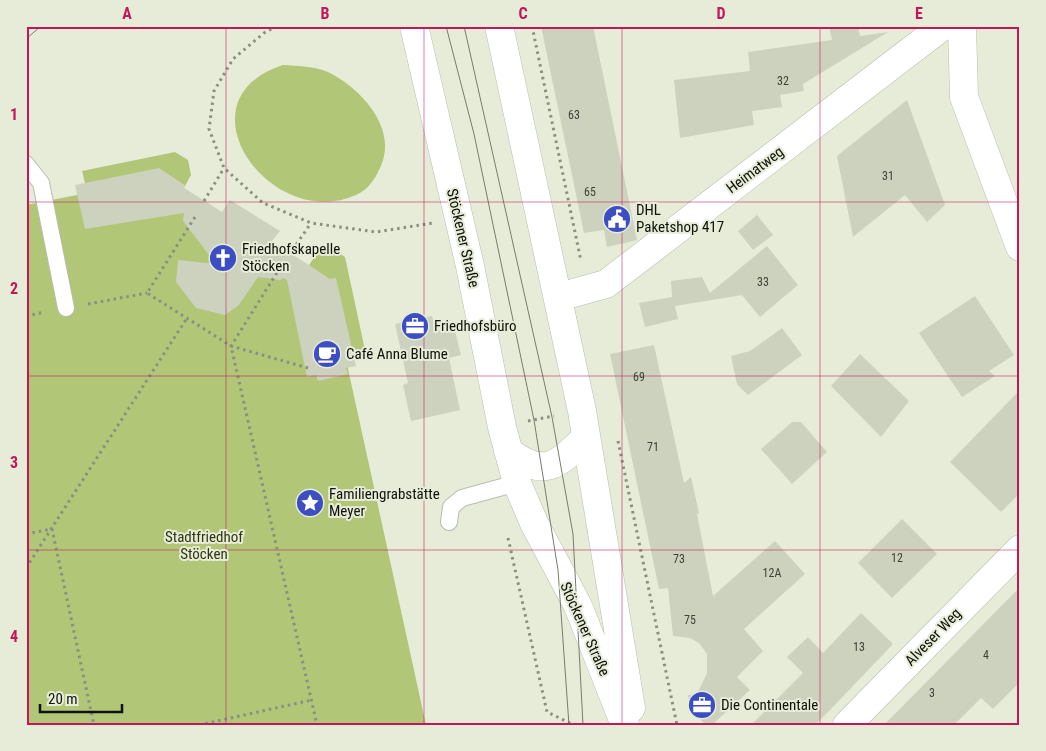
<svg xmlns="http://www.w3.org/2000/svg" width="1046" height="751" font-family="'Roboto Condensed',sans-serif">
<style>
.green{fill:#b1c676}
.building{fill:#ccd2be}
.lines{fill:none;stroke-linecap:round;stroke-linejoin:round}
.lane-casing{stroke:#b8beab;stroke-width:18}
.street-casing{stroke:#b8beab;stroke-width:29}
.secondary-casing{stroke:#b8beab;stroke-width:29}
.path{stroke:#8a8f80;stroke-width:3;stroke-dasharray:2.5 4;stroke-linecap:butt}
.lane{stroke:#fff;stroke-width:16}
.street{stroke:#fff;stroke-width:28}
.secondary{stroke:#fff;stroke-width:28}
.tram{stroke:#787c6e;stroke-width:1}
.grid{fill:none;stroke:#c2185b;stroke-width:1;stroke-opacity:0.55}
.labels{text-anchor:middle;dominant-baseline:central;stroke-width:4;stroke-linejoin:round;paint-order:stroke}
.number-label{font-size:12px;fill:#3e4137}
.street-label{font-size:15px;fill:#0f110a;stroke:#e6ecd8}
.poi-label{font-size:15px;fill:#0f110a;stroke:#e6ecd8;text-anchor:start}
.park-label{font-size:15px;fill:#2e370e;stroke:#e6ecd8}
.neatline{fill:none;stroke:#c2185b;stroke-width:2}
.grid-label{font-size:16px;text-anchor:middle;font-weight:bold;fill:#c2185b}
</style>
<rect width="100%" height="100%" fill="#e6ecd8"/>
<path class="green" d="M283 65C297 66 314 66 328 72 361 88 399 129 380 168 375 179 368 190 356 195 271 233 175 100 283 65Z
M175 152 188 160 191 175 185 186 165 176 325 279 309 265 318 252 333 249 345 257 365 350 350 353 329 282 426 725H26V205L77 195 86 187 82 171Z"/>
<path class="building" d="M541 26H593L637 240 607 247 604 230 584 233Z
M829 26H858L860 36 888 32 803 84 804 91 780 95 782 107 752 111 754 125 680 138 674 80 750 71 748 52 832 40Z
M907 100 945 205 927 222 905 195 853 237 837 156Z
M159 168 186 186 184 188 222 212 230 200 280 231 272 241 330 279 336 278 356 366 346 368 348 374 318 381 316 375 307 377 287 280 283 278 280 280 258 277 238 306 225 315 196 308 176 282 178 260 216 264 183 221 184 213 85 229 75 185Z
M757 215 773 235 753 250 738 231Z
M767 246 798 285 760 317 742 295 675 306 678 319 645 327 639 303 672 297 671 281 702 277 710 293Z
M975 296 1014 355 989 371 995 376 962 397 919 333Z
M432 316 436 331 454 327 461 355 449 358 460 410 411 421 403 385 408 383 395 324Z
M782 328 802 355 748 395 737 384 731 356 750 351Z
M654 345 684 483 691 477 699 513 697 514 713 596 775 541 805 574 744 629 763 651 737 677 750 690 712 725H706L697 716 692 715 688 695 697 694 707 673V654L699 643 690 638 673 636 668 588 659 589 610 354Z
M860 354 909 401 881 437 831 386Z
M1020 390V493L1001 512 950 462Z
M792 422H801L827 452 792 484 761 449Z
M902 519 937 554 892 598 858 563Z
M1020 587V682L993 709 981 698 954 725H884Z
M861 613 893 644 831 709 815 725H751L803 673 787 657 808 637 823 653Z"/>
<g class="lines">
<defs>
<path id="lane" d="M26 164 41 183 66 308
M449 522 451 507 462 498 517 483"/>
<path id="street" d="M962 26 964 97 1020 247
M559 297 606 284 943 26
M847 725 1020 549"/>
<path id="secondary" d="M414 26 470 266 502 427 517 483 534 523 578 606 625 725
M499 26 582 411 631 708
M508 451C543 478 557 467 585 438"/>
</defs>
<use href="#lane" class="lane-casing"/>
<use href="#street" class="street-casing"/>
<use href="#secondary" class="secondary-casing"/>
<path class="path" d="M277 26 264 33 233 59 214 91 209 129 224 168 263 203 311 223 376 232 433 223
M532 26 581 261
M204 201 224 168
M195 217 147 293 231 346 278 271
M289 255 311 223
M88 304 147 293
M26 316 45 312
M308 368 231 346 317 725
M528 421 554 416
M618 441 677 725
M26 534 52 529 94 725
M508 538 547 712 574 725
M26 568 187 318
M199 725 312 700"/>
<use href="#lane" class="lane"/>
<use href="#street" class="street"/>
<use href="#secondary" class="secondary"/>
<path class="tram" d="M446 26 474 134 534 420 558 570 569 725
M464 26 552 417 573 534 583 725
M26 39 41 26"/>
</g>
<path class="grid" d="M226 26V725M424 26V725M622 26V725M820 26V725M26 202H1020M26 376H1020M26 550H1020"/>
<defs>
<symbol id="civic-disc" viewBox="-11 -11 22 22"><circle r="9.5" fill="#3c4ec1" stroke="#e6ecd8"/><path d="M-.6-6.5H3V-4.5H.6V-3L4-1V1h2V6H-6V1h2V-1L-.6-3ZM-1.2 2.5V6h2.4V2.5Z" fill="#fff"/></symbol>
<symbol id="church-disc" viewBox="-11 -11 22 22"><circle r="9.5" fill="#3c4ec1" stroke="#e6ecd8"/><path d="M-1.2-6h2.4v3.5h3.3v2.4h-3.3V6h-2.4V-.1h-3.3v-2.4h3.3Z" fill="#fff"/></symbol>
<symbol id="office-disc" viewBox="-11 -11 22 22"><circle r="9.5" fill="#3c4ec1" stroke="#e6ecd8"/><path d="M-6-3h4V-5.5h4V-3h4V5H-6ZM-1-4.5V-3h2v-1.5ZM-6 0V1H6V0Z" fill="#fff"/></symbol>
<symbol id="cafe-disc" viewBox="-11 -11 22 22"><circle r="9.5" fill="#3c4ec1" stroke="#e6ecd8"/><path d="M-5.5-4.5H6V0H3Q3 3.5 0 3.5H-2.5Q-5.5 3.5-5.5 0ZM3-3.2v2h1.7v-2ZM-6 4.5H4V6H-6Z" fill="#fff"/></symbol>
<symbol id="sight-disc" viewBox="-11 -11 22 22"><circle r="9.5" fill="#3c4ec1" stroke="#e6ecd8"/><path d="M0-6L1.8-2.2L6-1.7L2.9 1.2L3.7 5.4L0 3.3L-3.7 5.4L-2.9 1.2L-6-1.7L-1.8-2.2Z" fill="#fff"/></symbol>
</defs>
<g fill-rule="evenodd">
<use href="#civic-disc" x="601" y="203" width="32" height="32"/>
<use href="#church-disc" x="207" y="242" width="32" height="32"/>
<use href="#office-disc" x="399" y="310" width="32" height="32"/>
<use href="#cafe-disc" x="311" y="338" width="32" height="32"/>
<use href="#sight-disc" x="294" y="487" width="32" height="32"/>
<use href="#office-disc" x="686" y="689" width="32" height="32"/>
</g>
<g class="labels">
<g class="number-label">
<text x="783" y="81">32</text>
<text x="574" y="115">63</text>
<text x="888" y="176">31</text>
<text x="590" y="192">65</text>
<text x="763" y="282">33</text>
<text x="639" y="377">69</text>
<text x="653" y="447">71</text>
<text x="897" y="558">12</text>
<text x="679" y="559">73</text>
<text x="772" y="573">12A</text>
<text x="690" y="620">75</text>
<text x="859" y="647">13</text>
<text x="986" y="655">4</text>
<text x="932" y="693">3</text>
</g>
<g class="street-label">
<text transform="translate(755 170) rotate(-37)">Heimatweg</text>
<text transform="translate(463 238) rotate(77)">Stöckener Straße</text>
<text transform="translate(585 629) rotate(66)">Stöckener Straße</text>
<text transform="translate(933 637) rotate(-46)">Alveser Weg</text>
</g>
<g class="poi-label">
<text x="636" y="210">DHL<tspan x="636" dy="17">Paketshop 417</tspan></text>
<text x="242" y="249">Friedhofskapelle<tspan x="242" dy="17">Stöcken</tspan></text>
<text x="434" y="326">Friedhofsbüro</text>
<text x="346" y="354">Café Anna Blume</text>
<text x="329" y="494">Familiengrabstätte<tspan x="329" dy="17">Meyer</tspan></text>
<text x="721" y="705">Die Continentale</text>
</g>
<g class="park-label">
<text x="204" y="537">Stadtfriedhof<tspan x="204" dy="17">Stöcken</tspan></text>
</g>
</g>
<rect width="1046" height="751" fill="none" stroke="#e6ecd8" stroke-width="55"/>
<path d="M40 704v8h82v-8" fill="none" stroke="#0f110a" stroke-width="2.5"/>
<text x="48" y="704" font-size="15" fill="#0f110a" stroke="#e6ecd8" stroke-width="4" paint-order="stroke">20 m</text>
<rect x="28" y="28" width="990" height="696" class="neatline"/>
<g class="grid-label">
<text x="127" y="19">A</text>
<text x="325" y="19">B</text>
<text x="523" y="19">C</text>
<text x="721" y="19">D</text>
<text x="919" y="19">E</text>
<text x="14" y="120">1</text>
<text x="14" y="294">2</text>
<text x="14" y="468">3</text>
<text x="14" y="642">4</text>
</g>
</svg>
